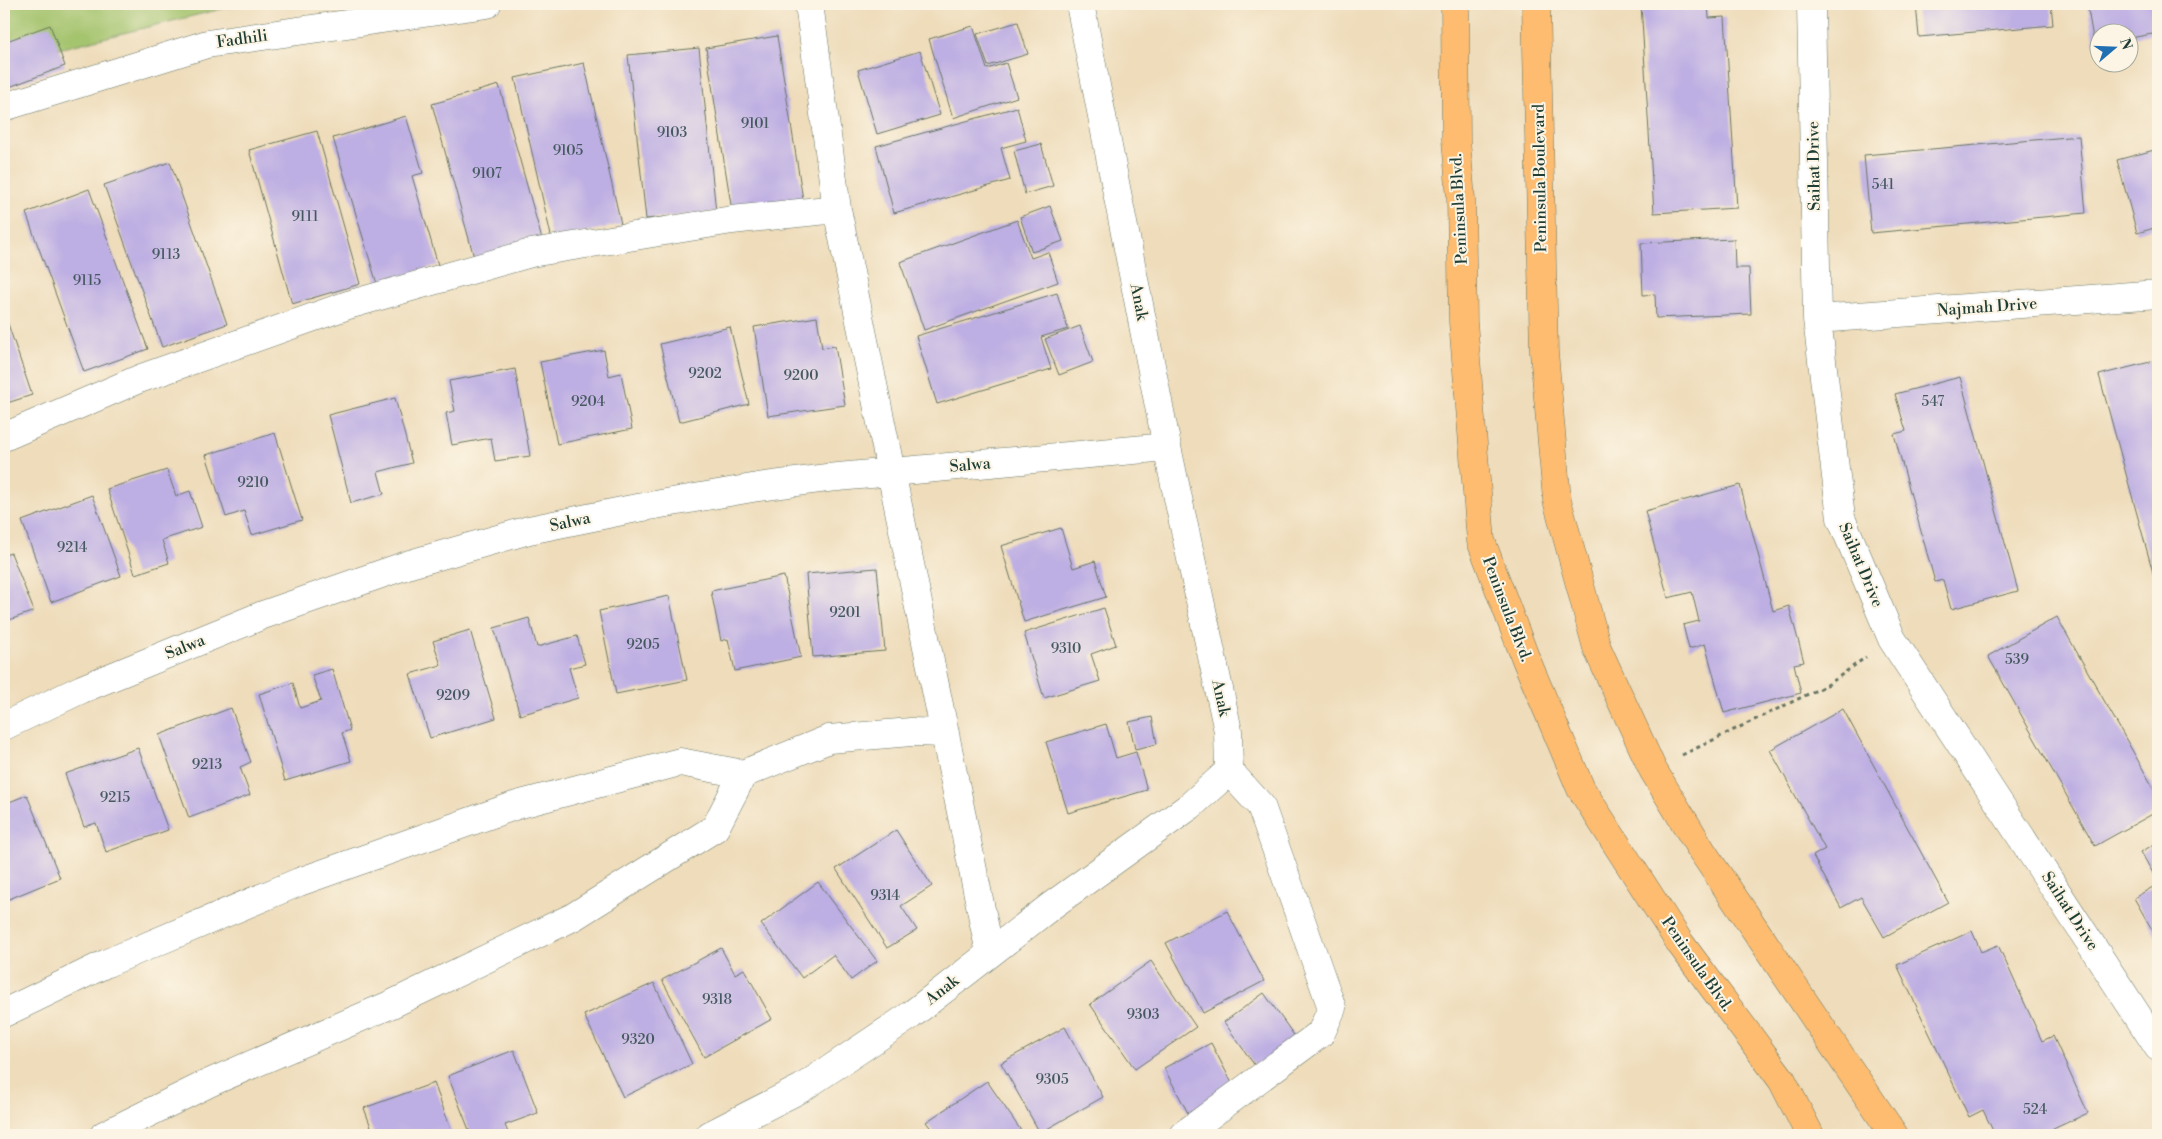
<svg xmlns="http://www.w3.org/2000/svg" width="2162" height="1139" font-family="'Libre Bodoni',serif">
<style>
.green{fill:#a2c26b;stroke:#608050}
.building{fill:#bdaee3}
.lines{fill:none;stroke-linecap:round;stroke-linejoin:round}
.minor-casing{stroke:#677563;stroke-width:29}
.major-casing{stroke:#677563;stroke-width:29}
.path{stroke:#677563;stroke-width:3;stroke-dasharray:4 4;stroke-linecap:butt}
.minor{stroke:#fff;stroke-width:28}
.major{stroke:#fdbc70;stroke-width:28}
.labels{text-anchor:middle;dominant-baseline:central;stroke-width:4;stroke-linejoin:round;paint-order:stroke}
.number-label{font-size:14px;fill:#465960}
.street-label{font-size:16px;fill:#1f3d34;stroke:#fcf5e5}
</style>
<rect width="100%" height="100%" fill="#fcf5e5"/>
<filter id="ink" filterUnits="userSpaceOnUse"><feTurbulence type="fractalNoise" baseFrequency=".02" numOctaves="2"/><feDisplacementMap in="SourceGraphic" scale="10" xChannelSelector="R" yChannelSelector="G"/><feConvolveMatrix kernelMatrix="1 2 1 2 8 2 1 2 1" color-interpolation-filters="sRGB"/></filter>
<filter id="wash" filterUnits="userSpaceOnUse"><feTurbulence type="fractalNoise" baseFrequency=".0096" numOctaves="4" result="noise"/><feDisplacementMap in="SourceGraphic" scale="20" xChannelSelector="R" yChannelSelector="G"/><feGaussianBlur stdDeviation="1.12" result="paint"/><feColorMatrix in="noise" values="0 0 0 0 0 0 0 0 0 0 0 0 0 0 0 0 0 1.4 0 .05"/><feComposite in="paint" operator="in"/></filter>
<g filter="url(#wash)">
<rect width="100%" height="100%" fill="#eedcba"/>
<path class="green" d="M4 4H242L38 54 4 66Z"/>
<g id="blocks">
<path class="building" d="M1641 4H1708L1709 18 1725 17 1737 208 1654 213Z
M1916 4H2051L2053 25 1919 37Z
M2087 4H2158V33L2130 38V32H2100V43L2094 44Z
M1018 22 1028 54 988 66 977 34Z
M50 25 65 66 4 89V42Z
M973 26 987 69 1006 63 1017 97 953 118 929 39Z
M777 36 803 200 732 211 706 48Z
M699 48 716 212 646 219 628 55Z
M920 51 940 115 877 134 858 70Z
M584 63 621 224 552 240 515 78Z
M499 85 543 243 475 261 432 104Z
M1017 107 1026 141 1001 148 1010 180 894 213 876 146Z
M406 116 423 173 412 176 438 265 377 284 333 138Z
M317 131 360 284 292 304 249 150Z
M2079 136 2086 213 1871 233 1864 155Z
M1041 144 1053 186 1025 194 1014 151Z
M2158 149V227L2137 233 2117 160Z
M170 162 227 324 162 347 104 185Z
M89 189 148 349 84 372 26 213Z
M1050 206 1063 241 1032 252 1020 217Z
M1017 220 1031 258 1048 252 1058 282 924 330 900 262Z
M1734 239 1735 268H1749L1751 314 1656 318 1655 294 1643 295 1641 243Z
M1057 293 1068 329 1041 337 1051 369 937 404 916 336Z
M4 312 32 395 4 404Z
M817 317 822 348 835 346 845 405 768 416 754 327Z
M1080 326 1093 362 1059 375 1045 339Z
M730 327 749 404 679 422 660 344Z
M604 350 609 376 621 373 632 429 557 444 540 362Z
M2158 360V591L2099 375Z
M515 369 530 456 495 461 491 438 452 445 446 413 455 411 449 381Z
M1960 377 2018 591 1951 609 1943 580 1935 582 1894 434 1906 431 1895 394Z
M395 398 412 463 378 472 384 494 351 503 328 415Z
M275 433 302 520 252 535 244 511 226 517 206 455Z
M167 470 176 496 190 491 202 527 162 540 169 563 135 574 107 489Z
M1740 485 1773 611 1789 606 1804 662 1794 664 1801 693 1724 713 1705 644 1689 649 1683 625 1699 621 1692 592 1668 598 1645 511Z
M92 495 121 576 51 602 22 521Z
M1061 528 1073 568 1095 561 1106 597 1024 622 1001 546Z
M11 553 34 611 4 622V555Z
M877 568 885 651 813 657 806 574Z
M784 576 801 657 735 671 728 639 721 641 711 591Z
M669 596 687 680 616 694 599 611Z
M1104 608 1116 645 1091 654 1100 681 1044 698 1024 633Z
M2057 617 2158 796V811L2095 846 1988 656Z
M529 618 537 647 577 636 585 664 569 668 578 698 520 715 494 628Z
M470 630 496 718 430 738 410 674 441 665 433 641Z
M332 669 350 730 342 733 351 761 285 781 259 694 293 683 300 708 321 701 312 675Z
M231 708 251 762 240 767 250 795 189 818 159 735Z
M1843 709 1948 902 1884 937 1861 897 1841 908 1813 856 1825 849 1770 750Z
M1152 717 1157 744 1135 749 1129 722Z
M1106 724 1116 758 1136 752 1147 790 1068 813 1046 742Z
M138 748 168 830 106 852 96 823 84 827 65 774Z
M27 795 60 878 4 901V804Z
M896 830 932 886 901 906 917 930 887 948 836 869Z
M2158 842V882L2141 852Z
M818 882 877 961 851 980 833 955 802 978 761 924Z
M2158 884V940L2134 898Z
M1227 911 1264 981 1203 1013 1166 943Z
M1972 931 1981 952 1998 945 2042 1041 2053 1036 2088 1113 2040 1135H1995L1983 1110 1969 1117 1897 965Z
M721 948 735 974 744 969 772 1019 704 1057 662 980Z
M1151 961 1196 1027 1135 1069 1090 1004Z
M654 983 692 1064 623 1097 584 1015Z
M1264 993 1298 1041 1258 1070 1224 1022Z
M1065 1027 1103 1097 1040 1133 1001 1063Z
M1211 1043 1235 1089 1188 1113 1164 1068Z
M514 1050 538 1113 505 1125 509 1135H471L448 1076Z
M987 1081 1024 1135H936L926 1122Z
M434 1083 453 1135H374L364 1108Z"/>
</g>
</g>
<g filter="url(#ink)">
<use href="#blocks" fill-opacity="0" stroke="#677563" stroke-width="1"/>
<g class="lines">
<defs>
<path id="minor" d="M809 4 837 209 990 953
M1811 4 1817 319 1841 518 1892 639 2158 1047
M4 107 207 44 487 4
M1817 319 2158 294
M4 437 139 379 348 305 531 253 732 220 837 209
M4 726 82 689 263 615 410 564 529 530 632 509 758 487 827 478 1167 447
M4 1013 107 963 299 882 517 805 680 762 743 774
M104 1135 209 1083 392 1004 573 917 715 828 743 774 829 739 911 732 945 733
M710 1135 802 1088 911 1015 1051 906 1190 806 1229 771 1228 731 1167 447 1080 4
M1183 1135 1321 1033 1332 1008 1261 806 1229 771"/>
<path id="major" d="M1455 4 1456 140 1461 199 1463 322 1481 541 1525 657 1581 789 1680 943 1782 1080 1810 1135
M1536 4 1544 352 1557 500 1597 648 1653 770 1702 851 1894 1135"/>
</defs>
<use href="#minor" class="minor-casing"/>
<use href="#major" class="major-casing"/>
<path class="path" d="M1682 755 1829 684 1866 657"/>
<use href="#minor" class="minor"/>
<use href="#major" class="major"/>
</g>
</g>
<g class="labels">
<g class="number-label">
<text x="755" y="124">9101</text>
<text x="672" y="133">9103</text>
<text x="568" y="151">9105</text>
<text x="487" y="174">9107</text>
<text x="1883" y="185">541</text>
<text x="305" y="217">9111</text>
<text x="166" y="255">9113</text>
<text x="87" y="281">9115</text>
<text x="705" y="374">9202</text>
<text x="801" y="376">9200</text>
<text x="588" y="402">9204</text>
<text x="1933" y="402">547</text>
<text x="253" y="483">9210</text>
<text x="72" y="548">9214</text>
<text x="845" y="613">9201</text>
<text x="643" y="645">9205</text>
<text x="1066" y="649">9310</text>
<text x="2017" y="660">539</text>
<text x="453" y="696">9209</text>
<text x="207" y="765">9213</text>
<text x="115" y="798">9215</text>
<text x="885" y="896">9314</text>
<text x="717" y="1000">9318</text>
<text x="1143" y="1015">9303</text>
<text x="638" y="1040">9320</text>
<text x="1052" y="1080">9305</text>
<text x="2035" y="1110">524</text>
</g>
<g class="street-label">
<text transform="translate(242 39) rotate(-8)">Fadhili</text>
<text transform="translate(1814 166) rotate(-91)">Saihat Drive</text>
<text transform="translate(1540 178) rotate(-91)">Peninsula Boulevard</text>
<text transform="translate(1459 209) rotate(-93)">Peninsula Blvd.</text>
<text transform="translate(1139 302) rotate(79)">Anak</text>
<text transform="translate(1987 307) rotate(-4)">Najmah Drive</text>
<text transform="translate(970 465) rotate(-5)">Salwa</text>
<text transform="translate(570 522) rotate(-12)">Salwa</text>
<text transform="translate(1861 565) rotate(67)">Saihat Drive</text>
<text transform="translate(1507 609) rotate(69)">Peninsula Blvd.</text>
<text transform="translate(185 647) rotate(-22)">Salwa</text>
<text transform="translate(1221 698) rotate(78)">Anak</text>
<text transform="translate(2070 911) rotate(57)">Saihat Drive</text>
<text transform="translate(1697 964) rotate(55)">Peninsula Blvd.</text>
<text transform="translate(942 990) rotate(-38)">Anak</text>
</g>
</g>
<rect width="2162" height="1139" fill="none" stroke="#fcf5e5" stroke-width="20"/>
<g transform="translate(2114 48) rotate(71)"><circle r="24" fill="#fcf5e5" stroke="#a4ab9e"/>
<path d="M0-4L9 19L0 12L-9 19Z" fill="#1f6fb2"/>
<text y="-8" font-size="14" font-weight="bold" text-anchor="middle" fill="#1f3d34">N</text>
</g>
</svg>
